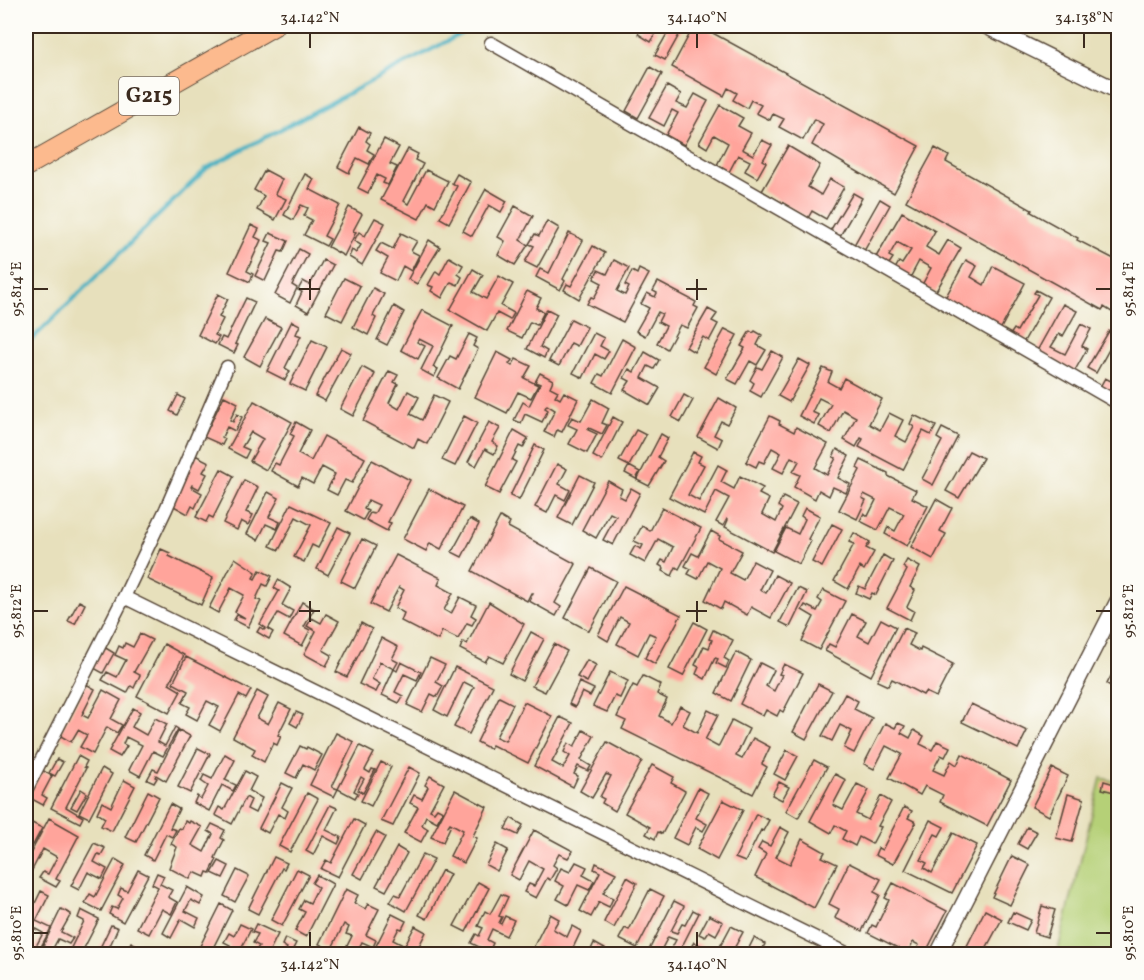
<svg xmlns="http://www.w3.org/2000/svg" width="1144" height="980" font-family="Vollkorn,serif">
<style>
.green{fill:#b5d077;stroke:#787d4a;stroke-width:1.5}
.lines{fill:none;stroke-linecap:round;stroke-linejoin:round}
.stream{stroke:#44b0c2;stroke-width:4}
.building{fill:#ffa49b}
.minor-casing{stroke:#554536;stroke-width:15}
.tertiary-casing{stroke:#554536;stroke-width:18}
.trunk-casing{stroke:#554536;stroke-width:22}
.minor{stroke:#fff;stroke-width:12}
.tertiary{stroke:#fff;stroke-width:15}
.trunk{stroke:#fcba8e;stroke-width:20}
.ticks{fill:none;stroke:#3b2a1e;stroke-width:2}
.labels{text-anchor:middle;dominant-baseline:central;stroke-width:6;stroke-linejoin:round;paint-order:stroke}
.shield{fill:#fdfcf7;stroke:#75695f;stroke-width:1.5}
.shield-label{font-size:22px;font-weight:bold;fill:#3b2a1e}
.neatline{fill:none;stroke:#3b2a1e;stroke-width:2}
.ticks-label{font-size:15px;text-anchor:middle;fill:#3b2a1e}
</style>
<rect width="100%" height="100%" fill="#fdfcf7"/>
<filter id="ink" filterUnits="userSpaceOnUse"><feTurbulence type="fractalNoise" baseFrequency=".0167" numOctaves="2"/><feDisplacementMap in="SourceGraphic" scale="12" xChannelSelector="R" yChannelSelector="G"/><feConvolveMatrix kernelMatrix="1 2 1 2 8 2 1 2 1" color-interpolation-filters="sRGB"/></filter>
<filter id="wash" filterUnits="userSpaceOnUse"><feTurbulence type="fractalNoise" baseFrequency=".008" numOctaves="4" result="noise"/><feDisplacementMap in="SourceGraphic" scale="24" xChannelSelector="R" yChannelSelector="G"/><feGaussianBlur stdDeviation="1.35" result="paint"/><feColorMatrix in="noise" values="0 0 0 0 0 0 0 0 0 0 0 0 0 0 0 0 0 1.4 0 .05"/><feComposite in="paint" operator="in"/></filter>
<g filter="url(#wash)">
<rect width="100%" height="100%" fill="#e7e0bc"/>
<path class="green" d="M1101 778 1118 782V954H1057Z"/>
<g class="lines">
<path class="stream" d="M26 345 207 168 476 26"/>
</g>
<g id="blocks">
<path class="building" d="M642 26H653L652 28 657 31 651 42 638 34Z
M655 26H684L665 60 655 55 668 32Z
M694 26H700L919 146 894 193 812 145 823 124 814 119 803 140 779 127 784 119 773 114 770 120 756 113 761 105 751 100 747 108 733 100 737 93 728 88 724 96 672 67Z
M650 67 662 74 638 118 626 111Z
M667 86 681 94 676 103 687 108 695 94 708 101 684 145 666 135 678 113 672 110 664 126 649 118Z
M720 105 743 118 738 126 751 133 742 149 753 155 762 140 772 145 763 160 766 162 757 178 745 171 750 161 738 155 729 172 717 165 728 143 714 135 707 148 699 143Z
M359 127 370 133 366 141 370 144 367 150 374 154 369 164 357 158 349 173 338 167Z
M384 139 399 147 390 164 397 167 388 185 383 183 385 179 377 175 368 193 358 188Z
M788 146 820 165 808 187 821 195 830 179 844 187 826 219 812 211 808 218 762 191Z
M935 148 949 156 946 162 1032 210 1031 212 1078 238 1077 240 1118 261V316L1104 307 1102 310 906 201Z
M408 149 418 154 415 160 423 164 404 201 408 204 426 170 448 181 435 206 428 202 419 219 381 200Z
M265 170 282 179 275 194 286 199 275 220 257 210 264 196 254 190Z
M305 174 314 179 309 189 340 205 324 236 330 239 326 246 304 235 312 220 304 216 308 208 301 205 293 220 284 215Z
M457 174 471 182 449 223 440 218 457 186 452 183Z
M486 189 507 201 501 212 489 205 472 236 463 231Z
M853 193 862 198 840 236 830 231Z
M880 199 890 205 864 251 854 245Z
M515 206 533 216 520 240 528 245 515 265 498 255 505 241 498 237Z
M349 207 362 214 353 231 356 232 344 256 328 247Z
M902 212 935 231 926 247 939 255 948 240 961 248 935 293 922 285 931 268 919 261 910 278 895 269 899 262 902 264 911 250 897 242 889 256 893 258 889 264 876 257Z
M375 218 385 223 362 265 349 257 352 250 356 253 361 245 354 241 359 232 365 236Z
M547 221 559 228 537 268 525 262 534 246 529 244 535 234 539 236Z
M251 225 259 229 255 237 261 240 247 271 253 274 250 282 229 272Z
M270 233 288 241 283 252 279 251 265 281 255 276 271 243 266 241Z
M401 233 417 241 411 251 419 255 411 271 403 266 396 281 380 273 388 258 376 251 381 243 393 249Z
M569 233 583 240 563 279 565 281 560 290 536 277 540 269 549 273Z
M429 240 440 247 417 284 408 279Z
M593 246 605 253 579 299 564 290 567 284 571 286Z
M299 249 308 254 292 285 297 288 290 303 275 295Z
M449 257 463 265 458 274 462 277 458 285 451 282 442 298 431 291 433 287 428 285 436 271 440 274Z
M323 260 333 265 308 312 296 305 302 292 298 290 303 281 310 285Z
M614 260 629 268 617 291 625 295 629 287 625 285 632 271 637 274 639 269 649 274 623 322 587 304 591 297 594 298 602 283 594 279 598 270 607 274Z
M966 260 977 266 971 277 984 285 993 266 1025 283 1000 330 944 300Z
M473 269 483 275 473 292 486 299 499 276 513 284 501 306 514 313 510 320 497 313 487 331 450 310Z
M344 278 360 286 342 321 326 313Z
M658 282 696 302 694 306 698 308 687 328 680 325 667 349 657 343 666 326 658 322 662 314 658 312 645 336 636 331 649 308 641 304 647 293 655 297 657 293 653 291Z
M373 288 384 294 373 316 376 318 368 335 353 327Z
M1036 290 1049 297 1023 343 1010 335 1014 329 1017 331 1038 295 1034 293Z
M527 291 541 298 536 308 544 312 537 325 530 322 522 338 507 331Z
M218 294 228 299 219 317 223 319 215 335 219 337 215 344 198 335Z
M246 298 255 302 235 344 238 345 234 353 218 345 222 337 226 339Z
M1063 304 1077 311 1063 336 1059 334 1051 347 1065 354 1081 324 1091 329 1082 346 1087 349 1074 372 1037 351Z
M394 306 404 312 387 345 377 340Z
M547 309 557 314 540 347 547 351 544 358 527 349Z
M708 309 717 314 712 321 718 324 709 341 703 337 694 352 686 347Z
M422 310 453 326 433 367 438 369 434 377 421 370 433 346 419 339 417 342 425 346 418 359 401 350Z
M265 319 281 327 260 366 244 357Z
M571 319 587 327 577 346 571 343 559 366 549 361Z
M292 321 300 325 296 334 301 336 285 368 290 371 285 380 267 371Z
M725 329 737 335 716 374 704 367Z
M750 331 753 333 755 331 762 335 757 345 766 350 757 365 750 361 737 384 727 379 745 348 741 346Z
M1109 331 1117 335 1096 373 1087 368Z
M594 333 604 338 600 346 609 351 604 359 595 354 583 378 573 373Z
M469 334 477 338 473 346 478 349 458 389 438 378 450 356 456 359Z
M622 339 636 347 612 393 594 383 599 374 603 376Z
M312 340 327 347 305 391 290 384Z
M341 348 351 353 325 401 315 396Z
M772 351 783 357 761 397 750 391 754 383 750 380 757 367 762 369Z
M497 352 512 360 509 364 512 366 516 359 531 366 524 378 538 385 531 398 518 392 507 413 475 397Z
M645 352 659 360 654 369 648 366 642 378 660 388 650 405 624 390 630 381 624 378 629 369 634 372Z
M799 359 810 365 789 402 778 396Z
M362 367 375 374 353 416 340 409Z
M823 368 832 372 828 382 839 388 844 378 882 399 869 424 880 430 889 413 903 420 895 436 906 442 914 427 910 424 914 415 936 426 931 435 923 431 903 470 859 447 863 439 861 438 856 447 844 440 856 417 843 410 831 433 819 426 831 404 819 398 812 412 819 415 814 424 799 416Z
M1118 368V387L1114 395 1100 387 1105 378 1111 381Z
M389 371 398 375 394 382 398 384 389 403 399 409 408 391 419 397 410 414 422 420 434 395 448 402 427 444 418 439 414 448 363 421Z
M540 373 553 380 550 387 558 391 555 396 560 399 564 392 578 399 562 432 557 430 554 437 544 432 555 410 547 405 545 408 548 410 542 422 525 414 521 423 514 420 523 402 529 406 540 384 535 382Z
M178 395 185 399 177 415 170 411Z
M684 395 693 400 681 422 672 417Z
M224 396 238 403 230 420 233 422 237 414 242 417 235 431 227 427 222 437 225 439 222 445 204 437Z
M719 398 736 408 727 424 721 421 714 435 722 439 718 448 698 437Z
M593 399 609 408 602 423 607 425 602 434 589 428 588 430 597 434 587 453 569 444 577 429 568 425 572 417 581 421Z
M254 401 292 422 266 470 250 461 263 439 251 432 242 447 249 450 245 458 228 449Z
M464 416 477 423 455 466 442 460Z
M770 416 780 421 779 424 794 432 796 427 828 444 815 468 827 475 836 458 833 457 837 449 849 456 838 478 850 484 846 493 833 487 829 496 819 490 815 499 794 487 800 475 793 472 799 461 791 457 783 473 773 468 781 453 772 448 764 463 759 461 756 467 746 462Z
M613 417 622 422 602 461 593 456Z
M296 422 310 430 298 454 311 461 324 436 365 458 352 483 345 480 337 495 327 490 335 474 322 467 313 484 302 478 298 486 271 471 275 463 279 465 294 436 290 434Z
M489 422 500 428 492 442 498 446 494 454 485 449 476 466 468 462Z
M942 428 958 436 933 485 922 479 942 441 937 438Z
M514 430 528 438 523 448 519 446 512 460 516 462 499 494 485 487Z
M636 430 646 435 629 466 619 461Z
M661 434 668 438 658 457 664 461 649 486 637 480Z
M535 445 544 450 519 500 510 496Z
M969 451 983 458 959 498 946 491Z
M693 452 701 456 698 462 704 465 688 495 699 501 718 465 727 470 721 482 734 489 740 476 763 488 759 494 769 499 762 514 776 522 782 509 778 506 783 497 797 504 772 552 725 527 728 520 727 519 723 526 716 522 729 498 716 491 704 515 669 497Z
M195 455 209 462 203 472 207 474 199 489 192 485 191 487 202 493 195 508 192 506 188 514 170 504Z
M372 460 410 480 388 522 391 523 387 531 366 520 370 513 374 514 379 505 368 500 364 509 368 511 363 520 346 511Z
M861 460 888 473V476L916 490 912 498 928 506 907 546 885 534 888 527 895 531 904 514 890 507 878 530 860 521 864 513 868 516 876 500 864 494 862 498 866 500 857 519 839 510 860 470 857 468Z
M557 464 567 469 559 484 570 490 565 500 556 495 547 513 535 507Z
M629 466 640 472 636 479 625 473Z
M221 469 234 476 213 518 209 516 206 522 196 517Z
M580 475 594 482 572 525 558 518Z
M244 480 258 487 246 512 253 515 248 525 241 521 237 530 223 523Z
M608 481 622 489 619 496 625 499 631 488 640 493 613 545 603 540 616 516 610 513 596 538 582 530Z
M429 489 463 507 441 549 430 543 426 551 403 539Z
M268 492 279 498 269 517 280 522 277 529 266 524 258 540 247 534Z
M936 499 952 508 940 531 946 534 933 559 911 547Z
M291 504 331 523 318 548 312 545 304 562 294 557 311 525 296 517 279 550 270 546Z
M662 508 701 528 679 569 676 567 672 576 663 571 664 568 659 565 662 560 666 562 673 547 658 539 645 563 630 555 635 546 641 549 643 545 634 541 642 526 650 531Z
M805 508 820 516 808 539 811 541 799 564 774 551 786 528 798 534 805 519 801 516Z
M500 517 510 523 508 527 576 564 555 603 561 607 556 616 529 601 533 593H531L527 601 472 571Z
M470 519 479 524 462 557 452 552Z
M832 524 842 529 822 567 812 562Z
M338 527 350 533 328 575 317 569Z
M711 531 720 536 719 539 742 551 730 573 743 580 753 561 770 570 760 590 766 593 775 575 790 583 771 618 751 607 747 615 724 602 721 609 705 600 720 568 707 561 698 579 688 574 691 569 685 566 692 553 698 556Z
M854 533 870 542 866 548 874 552 864 570 860 567 848 589 834 581 854 544 849 542Z
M362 539 376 546 355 588 341 581Z
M161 549 170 553 169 556 213 578 201 605 147 579Z
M396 555 441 578 438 585 453 593 444 610 451 614 460 597 476 605 471 615 476 618 472 625 467 623 458 639 442 631 438 640 401 621 404 613 395 608 404 590 399 587 386 612 370 604Z
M883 555 893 561 876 595 872 593 869 599 856 593 859 586 865 589Z
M235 558 256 572 253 578 255 579 260 570 272 576 267 586 263 584 256 599 261 601 248 627 234 620 237 615 245 618 235 612 244 595 231 588 218 613 209 608Z
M907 560 920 567 910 587 915 590 907 607 914 611 910 620 887 608 907 570 903 567Z
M591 568 616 581 589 631 565 618Z
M278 580 291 588 282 605 293 611 289 619 278 613 268 629 273 632 269 639 257 632 260 627 264 630 266 628 260 624 279 591 274 588Z
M624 586 681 615 655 664 645 658 656 636 649 633 638 655 617 644 629 622 620 617 608 641 598 635Z
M798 588 807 592 790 627 780 622Z
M823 590 845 601 819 650 802 641 814 617 802 610 805 605 817 611 822 602 818 599Z
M79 601 85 604 75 624 68 621Z
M302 602 314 609 304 627 310 630 302 646 284 636Z
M489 602 524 624 503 663 489 656 485 662 460 649 463 642 467 644Z
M326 614 339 621 323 650 332 655 326 666 304 654 316 631 307 626 312 618 321 623Z
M852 614 866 621 858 636 869 642 881 619 896 627 871 676 825 651 829 644 835 647Z
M694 622 707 629 683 676 669 669Z
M361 623 372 629 347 677 336 672Z
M904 628 915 633 909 645 920 651 921 648 953 664 936 697 925 692 923 695 892 679 888 686 877 681Z
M713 630 733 640 724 658 729 661 726 668 716 663 718 659 715 658 705 679 696 674 699 667 695 665 704 646 709 648 712 640 709 639Z
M531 632 544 639 522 681 509 674Z
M140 634 152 640 134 672 140 675 134 688 131 686 127 693 102 680 107 672 117 677 126 660 115 655 119 646 123 648 125 643 133 647Z
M381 638 398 647 392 659 398 662 394 669 397 671 401 662 421 672 417 680 404 674 395 692 403 696 399 703 382 695 394 669 380 662 372 679 380 684 376 692 359 684Z
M164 644 184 655 169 684 181 691 169 713 137 696Z
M554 644 567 651 545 692 532 686Z
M104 647 114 653 103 673 92 667Z
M736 652 751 660 731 701 716 693Z
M186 657 251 690 246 699 239 695 220 731 209 725 219 707 207 701 197 720 186 714 190 707 182 703 188 691 173 683Z
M430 658 445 665 436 682 443 686 437 697 431 694 422 712 407 705Z
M587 660 596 665 587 682 577 677Z
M760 663 774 670 766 686 774 691 782 675 779 674 784 664 803 673 783 712 780 710 777 716 766 710 763 716 740 704Z
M455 667 493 686 469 734 454 727 474 687 464 682 447 717 434 710Z
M610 672 628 681 620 698 615 696 607 712 593 706Z
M1112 674 1118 677V690L1107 684Z
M643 676 661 685 657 694 667 699 659 716 671 723 680 706 690 711 683 725 697 733 708 710 718 715 705 740 718 747 732 720 749 729 736 756 742 759 753 738 770 747 762 764 767 767 753 794 622 729 626 721 617 717 633 685 637 687Z
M579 682 594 689 590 696 582 692 575 707 569 704Z
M86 684 95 689 82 715 88 718 103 690 121 700 111 719 122 725 117 733 107 727 93 754 80 747 87 735 78 730 71 742 59 735Z
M818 684 832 691 806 739 793 732Z
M257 691 268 697 257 718 268 724 279 703 291 709 278 735 281 736 277 745 273 743 264 762 252 755 255 749 233 737Z
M845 694 858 701 854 709 872 718 854 753 844 748 852 731 840 725 832 741 822 736Z
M499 697 513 704 496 737 505 741 524 702 552 716 528 763 492 745 490 749 477 742Z
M971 704 1027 731 1018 749 962 722Z
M133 708 140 712 132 727 146 735 155 718 167 724 158 742 165 746 175 727 178 729 163 756 153 751 140 776 129 770 142 745 126 737 123 744 127 746 120 757 109 751Z
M296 712 303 715 297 727 290 723Z
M560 717 573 723 552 762 563 768 570 756 564 752 568 743 574 747 583 730 594 736 581 760 591 766 588 771 578 766 574 774 578 776 573 787 534 766Z
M885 723 895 728 898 723 905 726 901 733 910 738 914 730 924 736 920 744 932 750 937 741 950 747 945 757 941 755 933 770 944 775 951 761 957 765 962 754 1011 780 987 826 940 802 943 795 925 786 920 795 889 778 902 754 886 746 874 769 864 764Z
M179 730 190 736 166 781 156 775 155 777 157 778 154 783 147 780 153 769 158 771Z
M336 733 354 742 332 787 338 789 334 797 310 785Z
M607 742 642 761 615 811 602 803 604 799 600 797 611 776 606 774 592 798 580 791Z
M300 746 306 749 307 747 322 755 314 770 303 764 296 778 286 773Z
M360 746 374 753 365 770 370 773 372 769 375 770 363 793 358 790 364 779 361 777 354 791 358 793 355 798 338 789Z
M198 748 210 754 190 793 178 787Z
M787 750 798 756 785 780 774 774Z
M225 754 235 760 225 780 236 785 233 791 222 785 209 811 194 803 197 796 201 799 208 786 201 781 204 775 212 779Z
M78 756 87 761 84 767 86 768 66 807 83 817 80 823 51 808Z
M57 759 63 762 55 776 49 773Z
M814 760 827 767 798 818 786 811Z
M381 762 391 767 371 806 361 801Z
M652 765 674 777 671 783 685 791 662 834 658 832 655 839 646 834 650 827 625 813Z
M409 767 420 773 393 826 381 821Z
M102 768 112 774 89 818 79 813Z
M1052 768 1068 776 1049 816 1032 807Z
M42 770 52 776 42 795 47 798 43 805 28 797Z
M245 771 256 777 249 791 262 798 255 813 247 809 251 800 246 797 232 824 215 815 219 807 224 810Z
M835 774 846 780 833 805 843 810 857 784 869 790 856 814 868 820 881 796 891 802 878 826 881 827 872 844 859 837 855 846 842 839 846 831 835 825 831 833 810 821Z
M430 776 444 784 430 810 434 812 437 808 443 811 437 822 426 816 422 825 428 829 421 842 404 833 418 807 410 803 414 795 422 799 428 787 425 785Z
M124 780 135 786 112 831 101 826 105 818 97 813 102 802 111 807Z
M1104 781 1118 785V793L1102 789Z
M779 782 789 787 782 800 772 795Z
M282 783 292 788 282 807 288 811 285 818 278 814 268 833 259 828Z
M698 788 708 793 696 818 707 824 703 831 696 827 687 845 673 838Z
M81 789 87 793 77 810 71 807Z
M455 790 487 807 473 836 477 838 464 863 450 856 463 830 450 823 448 826 450 827 443 842 431 837Z
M148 791 159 797 136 842 125 837Z
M307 793 318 799 290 852 279 846Z
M1068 794 1084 799 1072 842 1056 838Z
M723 800 743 810 717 860 697 849Z
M170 804 179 809 170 828 176 830 172 837 166 834 153 860 144 855Z
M330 805 337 808 326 830 341 837 338 844 323 836 313 855 306 851Z
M904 807 912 811 908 818 916 822 893 864 875 855 878 848 882 850Z
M756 814 769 820 763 831 761 830 745 862 735 858Z
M49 818 79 835 56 879 60 881 56 887 39 878 43 872 48 874 57 857 43 849 30 874 26 872V862Z
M511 818 523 825 518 835 505 829Z
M354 819 365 825 338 877 321 869 326 860 331 863Z
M930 820 944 827 939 836 935 834 921 860 927 863 924 868 932 873 953 833 977 845 952 893 905 870Z
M185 821 189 823 190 821 202 827 192 845 204 852 213 834 208 831 212 824 225 830 221 838 224 840 215 858 217 859 210 873 207 872 205 877 194 872 190 879 169 868 177 847 171 844 179 828 182 829Z
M32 823 42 828 33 845 26 841V834Z
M780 827 789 832 776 857 790 864 802 839 825 852 822 857 837 864 814 908 755 877 766 854 758 849 762 842 770 846Z
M1027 827 1037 832 1027 849 1018 844Z
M534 830 573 851 568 858 559 854 553 865 557 868 550 880 547 878 536 898 524 892 529 884 534 886 543 869 529 861 519 880 510 875Z
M376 832 385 837 362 879 353 874Z
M94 843 105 848 101 855 98 854 94 862 107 869 102 879 88 872 79 890 71 886Z
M497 844 508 850 497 871 486 865Z
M397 847 407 853 386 891 376 886Z
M423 854 434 859 406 911 390 902 395 894 400 896Z
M1012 856 1030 865 1010 905 992 897Z
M274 857 287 863 284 869 282 868 258 914 248 909Z
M115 859 125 865 101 911 85 903 90 894 95 897Z
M219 861 229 866 223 878 212 873Z
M576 862 587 867 583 875 594 881 589 890 578 885 568 905 557 899 564 886 555 881 561 868 570 872Z
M596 863 616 873 603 893 613 898 609 907 599 902 591 917 580 911 600 872 594 869Z
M849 863 881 879 874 892 880 895 862 931 835 918 839 909 829 904Z
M297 869 309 875 282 926 271 920Z
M138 870 148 875 123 922 109 914 112 907 117 909 123 898 118 895 121 888 127 891Z
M237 870 249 876 235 902 224 896Z
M442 870 450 874 427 919 419 915Z
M157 873 164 876 160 884 172 890 168 897 177 902 171 914 162 909 149 934 137 928 158 887 152 884Z
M317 875 333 884 306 937 295 931 305 912 299 909 304 900 310 903 318 887 312 883Z
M627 877 637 883 614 928 604 922Z
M478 882 489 888 466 932 454 926Z
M893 883 947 911 925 954H915L919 945 913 942 907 954H895L898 948 868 933 872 925 876 927 889 900 885 898Z
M187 887 204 897 200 905 191 900 185 911 199 918 195 927 181 919 171 938 163 933Z
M346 889 358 895 354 903 365 909 368 904 379 909 366 935 376 940 373 947 362 942 356 954 346 948 352 936 346 934 349 927 344 924 331 950 319 944Z
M650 889 664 896 637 948 619 939 625 928 629 930Z
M41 891 49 895 36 921 51 928 37 954 33 952 43 933 32 927 26 941V922Z
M501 894 508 897 499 916 502 917 499 923 501 924 505 916 514 920 506 936 492 929 487 940 493 943 489 952 471 943 476 934 479 936 483 928 478 926 485 911 490 914Z
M674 901 684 906 671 931 677 933 682 924 685 925 693 910 699 913 678 954 669 953 676 940 668 937 659 954H652L648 952Z
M221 904 232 910 210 954H196Z
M1042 906 1055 910 1047 937 1034 933Z
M61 909 71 914 61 932 73 938 69 944 58 939 51 952 42 948Z
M81 910 99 919 81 954H68L84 921 78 918Z
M985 910 1002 919 983 954H968L964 952Z
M1013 912 1031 920 1026 930 1008 922Z
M392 914 406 921 402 929 399 928 393 940 403 945 399 951 390 946 386 954H372Z
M550 914 559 919 553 929 567 937 572 926 581 931 570 954H558L545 947 541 954H530Z
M709 915 723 922 716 935 709 931 705 937 699 934Z
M240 924 251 929 238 954H225L230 945 224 942 229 933 234 936Z
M256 924 278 934 268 954H254L259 946 253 943 258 934 252 932Z
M111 925 118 928 108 950 117 954H97Z
M415 926 426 932 415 954H400Z
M731 926 743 932 731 954H716Z
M285 938 296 943 293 949 299 952 297 954H284L287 948 282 945Z
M754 938 765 944 760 954H746Z
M131 942 142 948 138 954H125Z
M694 942 702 946 697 954H687Z
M594 943 605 949 602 954H589Z"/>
</g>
</g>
<g filter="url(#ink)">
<use href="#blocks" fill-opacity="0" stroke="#554536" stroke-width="1.5"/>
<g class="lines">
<defs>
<path id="minor" d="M491 43 1118 403
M124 597 166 509 227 367
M26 790 124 597 848 954"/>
<path id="tertiary" d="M986 26 1118 91
M938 954 1118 601"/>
<path id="trunk" d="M26 166 273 26"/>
</defs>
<use href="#minor" class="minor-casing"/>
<use href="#tertiary" class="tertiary-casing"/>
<use href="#trunk" class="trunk-casing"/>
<use href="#minor" class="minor"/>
<use href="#tertiary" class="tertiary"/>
<use href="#trunk" class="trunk"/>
</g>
</g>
<path class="ticks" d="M310 33V48M697 33V48M1084 33V48M310 279V300M697 279V300M33 289H48M299 289H320M686 289H707M1096 289H1111M310 601V622M697 601V622M33 611H48M299 611H320M686 611H707M1096 611H1111M310 932V947M697 932V947M33 933H48M1096 933H1111"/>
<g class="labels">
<rect class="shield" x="119" y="77" width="60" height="38" rx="4.5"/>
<g class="shield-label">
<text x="149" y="96">G215</text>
</g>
</g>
<rect width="1144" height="980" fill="none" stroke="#fdfcf7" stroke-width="66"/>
<rect x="33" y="33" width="1078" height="914" class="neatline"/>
<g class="ticks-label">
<text x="310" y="22">34.142°N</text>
<text x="697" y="22">34.140°N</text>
<text x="1084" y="22">34.138°N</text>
<text transform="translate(1128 289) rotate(-90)" y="5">95.814°E</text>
<text transform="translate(16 289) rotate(-90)" y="5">95.814°E</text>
<text transform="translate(1128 611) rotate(-90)" y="5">95.812°E</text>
<text transform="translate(16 611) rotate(-90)" y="5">95.812°E</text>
<text transform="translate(1128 933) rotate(-90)" y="5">95.810°E</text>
<text transform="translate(16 933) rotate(-90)" y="5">95.810°E</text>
<text x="310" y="969">34.142°N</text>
<text x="697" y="969">34.140°N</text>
</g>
</svg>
